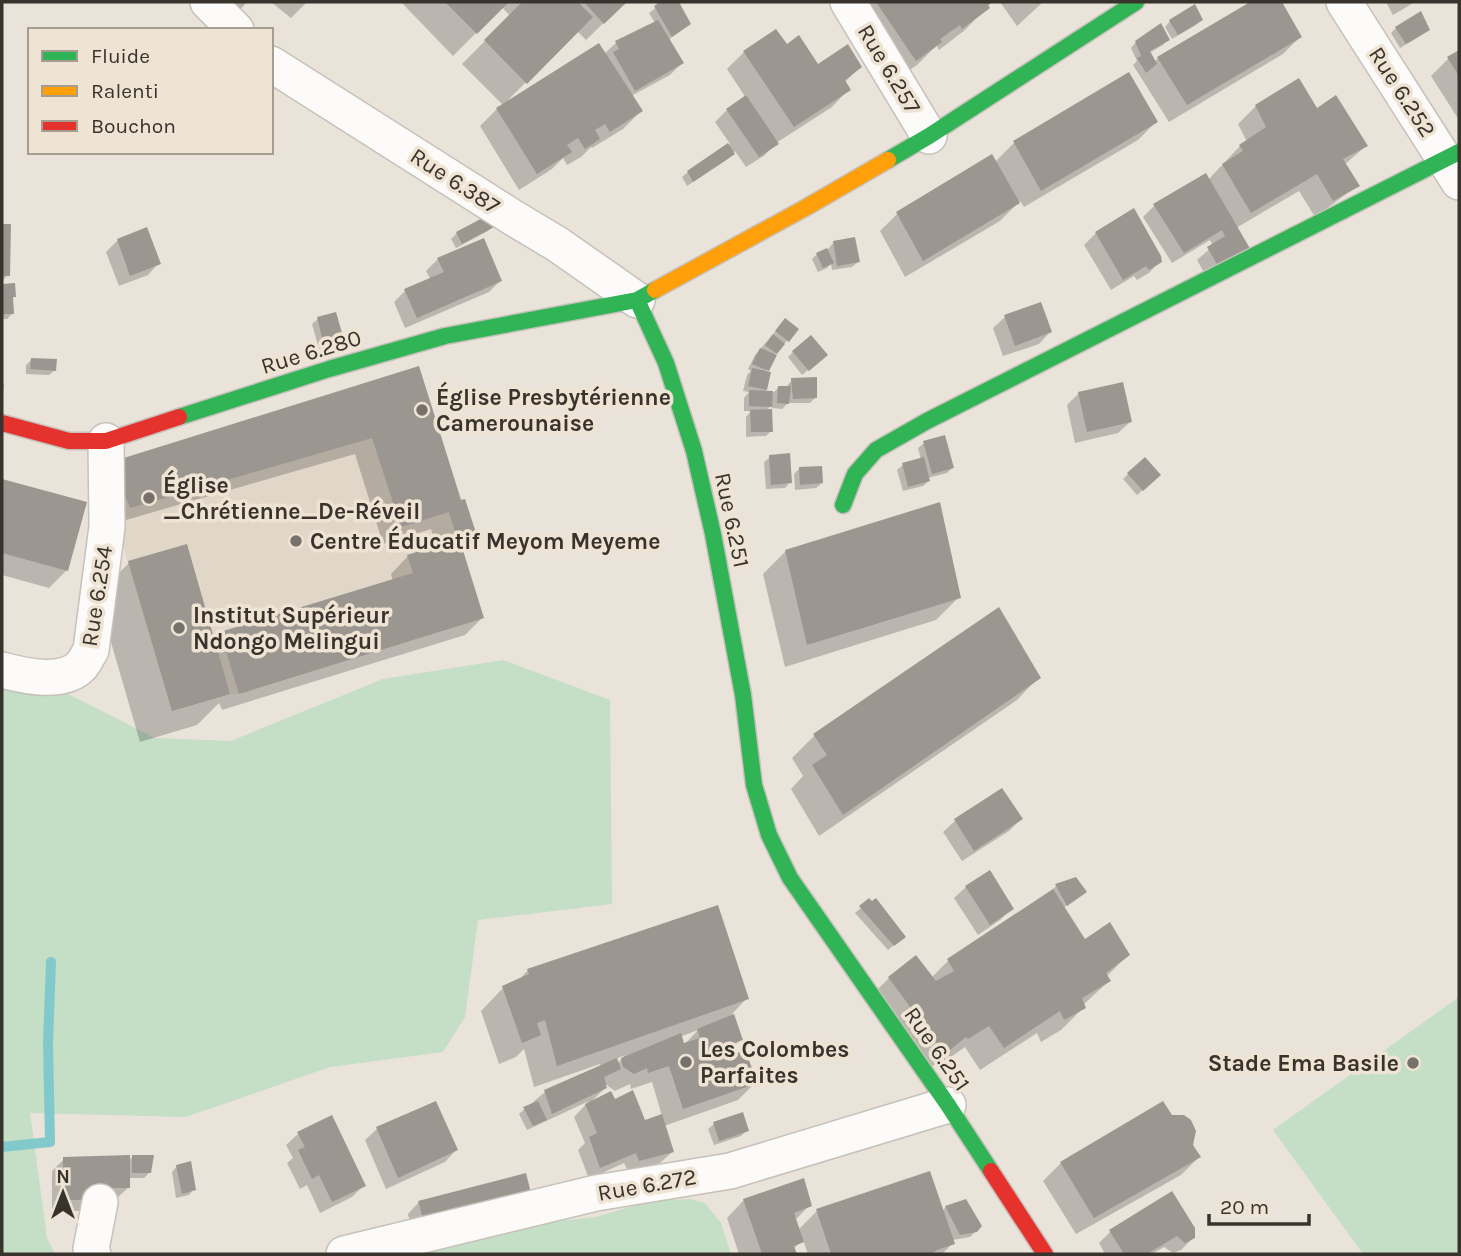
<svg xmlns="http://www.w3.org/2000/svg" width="1461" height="1256" font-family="Karla,sans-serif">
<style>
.education{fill:#e1d7c9}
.green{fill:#c5dec6}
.shadow{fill:#0003;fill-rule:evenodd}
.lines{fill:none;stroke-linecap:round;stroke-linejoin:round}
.stream{stroke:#82c9cb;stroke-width:10}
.building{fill:#9b9690}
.street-casing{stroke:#c6c1ba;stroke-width:38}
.fast-casing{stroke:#c6c1ba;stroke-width:19}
.slow-casing{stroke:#c6c1ba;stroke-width:19}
.jam-casing{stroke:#c6c1ba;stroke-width:19}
.street{stroke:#fcfbf9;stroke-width:35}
.fast{stroke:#30b455;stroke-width:16}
.slow{stroke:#ff9f0a;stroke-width:16}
.jam{stroke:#e5322d;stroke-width:16}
.poi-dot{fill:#76716a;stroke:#efe4d4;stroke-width:2.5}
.labels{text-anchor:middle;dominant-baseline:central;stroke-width:7;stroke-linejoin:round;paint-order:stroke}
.street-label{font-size:23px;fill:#38332d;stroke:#efe4d4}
.poi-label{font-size:23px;font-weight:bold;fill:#38332d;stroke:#efe4d4;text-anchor:start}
</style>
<rect width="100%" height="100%" fill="#e9e3da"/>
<path class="education" d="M419 366 461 499H465L478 539 461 545 484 618 239 694H230L172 711 113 512 111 462Z"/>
<path class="green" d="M503 660 610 700 612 904 478 920 465 1017 443 1052 330 1067 186 1117 30 1113 47 1238 55 1254H2V677L68 694 155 738 231 741 383 679Z
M1459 997V1254H1363L1273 1130Z
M690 1199 705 1203 721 1223 731 1254H419L477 1237 524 1225 596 1217 650 1201Z"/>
<path class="shadow" d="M200 2H247L238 12Z
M271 2H307L291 18Z
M401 2H625L586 40 577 31 509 99 510 101 604 54 616 43 655 23 649 13 663 2H677L689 24 668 40 682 63 670 75 631 96 641 111 623 129 592 148 591 147 581 157 567 165 563 158 552 169 519 190 480 126 497 109 503 105 462 64 510 16 502 7 453 56Z
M838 2H992L965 30 939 50 937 46 932 50 917 65 892 82Z
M1000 2H1043L1017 26Z
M1253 2H1280L1300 37 1283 54 1169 122 1133 65 1137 61 1131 48 1136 42 1168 39 1163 45 1149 53 1154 62 1158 58Z
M1386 2H1415L1393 15Z
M1201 20 1196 25 1172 39 1165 27 1170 21Z
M1396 28 1428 30 1422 35 1400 48 1391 33Z
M786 47 818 66 860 67 845 82 849 89 832 107 776 143 765 155 746 167 735 151 728 159 687 186 682 177 688 172 730 144 715 122 727 110 746 98 727 69 744 52Z
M1459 52V120L1431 76 1448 59Z
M1256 106 1316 110 1366 146 1344 165 1357 186 1315 217 1299 191 1236 228 1209 281 1197 260 1213 246 1210 240 1172 263 1143 217 1154 206 1205 176 1208 180 1240 146 1247 142 1238 124Z
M1156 122 1138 140 1024 207 1020 201 1000 221 905 277 880 231 897 214 995 162 1015 142Z
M2 225 9 226 8 275 2 281Z
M494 225 488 231 456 248 451 239 457 233Z
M1096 233 1160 261 1149 273 1137 280 1134 276 1111 290 1084 245Z
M118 240 159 263 148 275 119 286 106 252Z
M834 242 858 262 852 267 832 270 831 264 827 268 818 272 812 259 817 254 828 249Z
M438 259 500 281 489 292 405 328 394 302 405 291 431 280 426 271Z
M13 285 14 297 12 299 13 313 7 319H2V286Z
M1040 304 1050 332 1039 344 1003 356 993 328 1005 317Z
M318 319 342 340 336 345 319 349 312 324Z
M780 326 787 341 775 354 765 372 766 390 763 393 771 395 779 387 787 388V386L792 380 816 397 810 403H788L782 409 772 408V404L766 411 771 431 766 436 746 437V417L751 411H744V398L749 392 743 391 747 375 751 371 748 369 755 355Z
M793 352 820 360 802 375 788 357Z
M32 359 55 370 49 375 26 374V365Z
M418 369 460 502 476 538 462 552 482 618 465 635 222 710 219 703 197 725 140 742 97 594 129 563 213 641 221 634 393 581 391 574 408 556 437 547 431 529 383 544 355 454 112 524 95 481Z
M2 384H4L2 405Z
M1079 393 1130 422 1118 433 1075 443 1067 405Z
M924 443 952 468 947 473 928 478 929 481 923 486 903 491 897 470 903 465 921 460 918 448Z
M770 457 790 482 785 488 766 489 764 462Z
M799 469 822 483 816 488 795 490 794 474Z
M1128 474 1154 480 1137 495 1123 479Z
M2 481 85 503 67 570 49 588 2 575Z
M786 551 959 597 936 620 785 667 763 574Z
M1039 677 1017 700 819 836 791 789 803 776 792 758 815 735Z
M1001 791 1021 819 1009 831 962 861 943 832 955 821Z
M1056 886 1079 897 1063 908 1085 941 1128 955 1106 977 1109 981 1083 1005 1084 1007 1061 1030 1041 1042 1037 1033 980 1070 965 1047 945 1061 943 1058 921 1075 866 1001 889 978 915 957 931 978 948 961 1051 891Z
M966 887 1012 908 1000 920 978 935 954 898Z
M869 901 898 942 888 950 855 913Z
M528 970 747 998 732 1014 741 1039 726 1054 756 1082 738 1100 664 1126 672 1152 660 1163 628 1171 624 1163 589 1179 578 1150 585 1143 574 1117 589 1101 527 1130 519 1114 545 1092 601 1067 600 1064 534 1087 524 1049 516 1057 499 1064 481 1011 503 988 517 982ZM698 1030 683 1046 680 1037ZM625 1055 617 1064 616 1059ZM652 1082 662 1116 644 1122 614 1101 590 1103 605 1088 604 1083 615 1091 630 1084 631 1089Z
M1162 1103 1199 1157 1181 1175 1076 1234 1043 1181 1061 1163Z
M714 1124 747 1130 741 1136 714 1145 708 1129Z
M377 1129 456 1150 445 1162 386 1189 365 1140Z
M298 1134 363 1186 352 1197 320 1213 307 1185 300 1189 287 1163 293 1158 286 1145Z
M132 1157 149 1173 144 1178H129V1187L117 1198H110L98 1211H52V1171L64 1159 129 1161Z
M177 1166 194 1189 189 1195 176 1198 172 1172Z
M524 1175 415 1243 408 1214 419 1202Z
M1172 1194 1193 1238 1181 1250 1173 1253 1164 1247 1152 1254H1105L1099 1243 1110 1232Z
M744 1200 810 1205 795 1220 798 1230 817 1211H942L946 1207 976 1231 970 1237 952 1240 953 1243 942 1254H808L803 1240 793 1249 795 1254H739L727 1218Z"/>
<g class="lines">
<path class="stream" d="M2 1147 50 1142 48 1042 51 962"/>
</g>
<path class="building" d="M445 2H509L477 34Z
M522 2H578L593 17 527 84 484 40Z
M584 2H627L604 24Z
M660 2H679L691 24 672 37 654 6Z
M876 2H992L988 5 990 8 962 29 960 25 940 39 942 42 916 61Z
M1250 2H1282L1302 37 1187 105 1157 57Z
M1195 4 1203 20 1178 35 1169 20Z
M1421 11 1430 30 1406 44 1395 27Z
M658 20 684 63 635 91 613 52 619 49 615 41Z
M1161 23 1170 40 1150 51 1157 64 1146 73 1137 58 1141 56 1135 41Z
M776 29 787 44 799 35 818 64 848 44 862 67 845 80 851 90 794 127 743 51Z
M599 43 643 111 610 132 605 124 595 130 600 139 585 149 578 138 567 145 572 152 537 174 496 108Z
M1459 50V76L1447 57Z
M1129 72 1158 122 1041 191 1013 141Z
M1299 78 1317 108 1336 95 1368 146 1343 159 1360 186 1333 201 1317 174 1251 213 1222 164 1243 151 1239 145 1266 127 1255 105Z
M746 95 779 144 759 157 726 109Z
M728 143 735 154 693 182 687 171Z
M992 154 1020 203 923 261 896 212Z
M1206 173 1252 252 1221 271 1207 247 1225 236 1222 230 1184 253 1153 204Z
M1134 208 1161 256 1162 262 1149 270 1146 266 1123 280 1095 232Z
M490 214 496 226 462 244 456 232Z
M2 224H11L10 276H2Z
M147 227 161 264 130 276 117 239Z
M855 237 860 262 837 266 833 241Z
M484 238 502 281 417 318 404 289 444 272 437 258Z
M827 248 834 263 823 268 816 253Z
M15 283 16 297H13L14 314H2V284Z
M1041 302 1052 332 1015 346 1004 315Z
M336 312 344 340 324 345 317 317Z
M785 318 799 329 789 342 775 331Z
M773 334 785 344 777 354 765 345Z
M811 335 828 355 809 371 792 351Z
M760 348 777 355 769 371 752 364Z
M31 358 57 359 56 371 30 369Z
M419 366 461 500 465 499 478 539 461 544 484 618 239 694 220 632 413 573 407 555 457 539 449 512 401 527 372 438 130 508 111 462Z
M752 368 771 372 767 390 748 386Z
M817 377V398L793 399 791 378Z
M1123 382 1132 422 1087 432 1078 392Z
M778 386H791L789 404 777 403Z
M749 390 773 391 772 407 749 406Z
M772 409 773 432H751L750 410Z
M945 435 954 468 932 474 923 441Z
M790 453 792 483 771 485 769 455Z
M924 457 930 481 908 487 902 463Z
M1145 457 1161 475 1143 491 1127 473Z
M822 466 823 483 800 485 799 467Z
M2 479 87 502 68 571 2 553Z
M940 502 961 598 807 645 785 550Z
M187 544 230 694 172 711 128 561Z
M999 607 1041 678 843 815 812 765 827 755 813 734Z
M1002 788 1023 819 974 851 954 819Z
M990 870 1014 909 990 925 965 886Z
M1076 877 1087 892 1067 906 1055 884Z
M1053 889 1085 939 1110 922 1130 955 1106 973 1111 981 1082 998 1086 1008 1064 1020 1060 1011 1004 1048 989 1026 968 1039 966 1037 945 1054 888 977 916 955 936 981 954 971 947 959Z
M869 898 872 901 876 898 906 937 894 946 859 906Z
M718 905 749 999 557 1066 545 1020 537 1023 541 1035 522 1043 502 986 529 974 527 969Z
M734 1014 743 1040 726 1046 728 1056 745 1050 758 1083 683 1109 669 1066 648 1073 647 1068 634 1074 623 1067 621 1058 681 1033 684 1043 700 1038 697 1029Z
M617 1058 621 1069 604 1077 607 1088 552 1114 544 1090Z
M633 1090 645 1120 662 1114 674 1152 639 1161 636 1153 600 1168 589 1137 597 1133 585 1104 611 1091 615 1099Z
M436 1101 458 1150 398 1178 376 1127Z
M538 1101 547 1120 533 1126 523 1107Z
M1163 1101 1172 1115H1184L1191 1120 1196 1131 1193 1145 1201 1157 1094 1218 1060 1162Z
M743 1112 749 1131 719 1141 713 1122Z
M332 1115 366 1186 332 1202 319 1175 312 1179 298 1150 305 1147 297 1132Z
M130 1155V1188H113L112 1200H63V1157Z
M132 1155H154L151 1173H132Z
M191 1161 196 1190 182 1194 176 1165Z
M930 1171 955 1244 937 1250 931 1254H831L816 1209Z
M526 1173 534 1205 427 1232 418 1201Z
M804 1178 812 1206 794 1213 804 1242 794 1246 797 1254H762L743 1199Z
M1172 1191 1195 1228V1238L1185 1243 1177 1236 1147 1254H1124L1109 1230Z
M966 1199 982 1226 977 1232 960 1235 945 1206Z"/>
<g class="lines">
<defs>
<path id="street" d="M208 2 236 30
M848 2 929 136
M1344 2 1459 182
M271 64 512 217 557 244 637 300
M2 670C24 676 64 685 82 665 85 661 88 655 91 650L107 527 106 441
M93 1254 91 1249 100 1202
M344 1254 596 1193 730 1171 948 1105"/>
<path id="fast" d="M888 160 929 136 1136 2
M637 300 666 363 694 451 713 534 743 695 754 785 769 835 790 878 948 1105 991 1171
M179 417 329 369 445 336 637 300 655 290
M843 505 855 474 876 450 927 421 1459 152"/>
<path id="slow" d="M655 290 805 208 888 160"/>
<path id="jam" d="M2 423 69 441H106L179 417
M991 1171 1045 1254"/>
</defs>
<use href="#street" class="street-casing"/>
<use href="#fast" class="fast-casing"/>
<use href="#slow" class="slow-casing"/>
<use href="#jam" class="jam-casing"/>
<use href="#street" class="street"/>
<use href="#fast" class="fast"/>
<use href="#slow" class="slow"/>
<use href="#jam" class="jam"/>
</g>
<g class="poi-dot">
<circle cx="422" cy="410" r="7"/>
<circle cx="149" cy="498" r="7"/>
<circle cx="296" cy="541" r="7"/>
<circle cx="179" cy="628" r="7"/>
<circle cx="686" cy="1062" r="7"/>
<circle cx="1413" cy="1063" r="7"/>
</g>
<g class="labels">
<g class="street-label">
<text transform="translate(889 69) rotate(59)">Rue 6.257</text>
<text transform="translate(1402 92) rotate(57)">Rue 6.252</text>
<text transform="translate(455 181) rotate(33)">Rue 6.387</text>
<text transform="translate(311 352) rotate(-17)">Rue 6.280</text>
<text transform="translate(732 520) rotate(78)">Rue 6.251</text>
<text transform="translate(97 596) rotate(-81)">Rue 6.254</text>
<text transform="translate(937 1049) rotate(55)">Rue 6.251</text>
<text transform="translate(647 1185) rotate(-10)">Rue 6.272</text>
</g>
<g class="poi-label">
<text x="436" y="397">Église Presbytérienne<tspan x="436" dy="26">Camerounaise</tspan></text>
<text x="163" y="485">Église<tspan x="163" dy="26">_Chrétienne_De-Réveil</tspan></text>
<text x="310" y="541">Centre Éducatif Meyom Meyeme</text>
<text x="193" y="615">Institut Supérieur<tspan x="193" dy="26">Ndongo Melingui</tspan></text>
<text x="700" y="1049">Les Colombes<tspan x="700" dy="26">Parfaites</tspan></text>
<text x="1399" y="1063" text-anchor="end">Stade Ema Basile</text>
</g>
</g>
<rect width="1461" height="1256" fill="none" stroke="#38332d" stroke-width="7"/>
<rect x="28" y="28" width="245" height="126" fill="#efe4d4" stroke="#a69d91" stroke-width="2"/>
<rect x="42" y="51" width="35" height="10" fill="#30b455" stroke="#a69d91" stroke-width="2"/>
<text x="91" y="63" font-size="21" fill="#38332d">Fluide</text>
<rect x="42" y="86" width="35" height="10" fill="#ff9f0a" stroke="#a69d91" stroke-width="2"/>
<text x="91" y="98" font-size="21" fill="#38332d">Ralenti</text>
<rect x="42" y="121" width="35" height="10" fill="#e5322d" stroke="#a69d91" stroke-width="2"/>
<text x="91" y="133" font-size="21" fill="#38332d">Bouchon</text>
<g transform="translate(63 1193)" stroke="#efe4d4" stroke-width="5" paint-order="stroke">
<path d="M0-5L12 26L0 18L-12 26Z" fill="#38332d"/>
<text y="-10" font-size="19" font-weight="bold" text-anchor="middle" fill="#38332d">N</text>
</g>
<path d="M1209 1214v10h100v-10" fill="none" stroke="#38332d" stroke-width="3.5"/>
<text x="1220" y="1214" font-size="21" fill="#38332d" stroke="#efe4d4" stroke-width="5" paint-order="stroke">20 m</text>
</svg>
